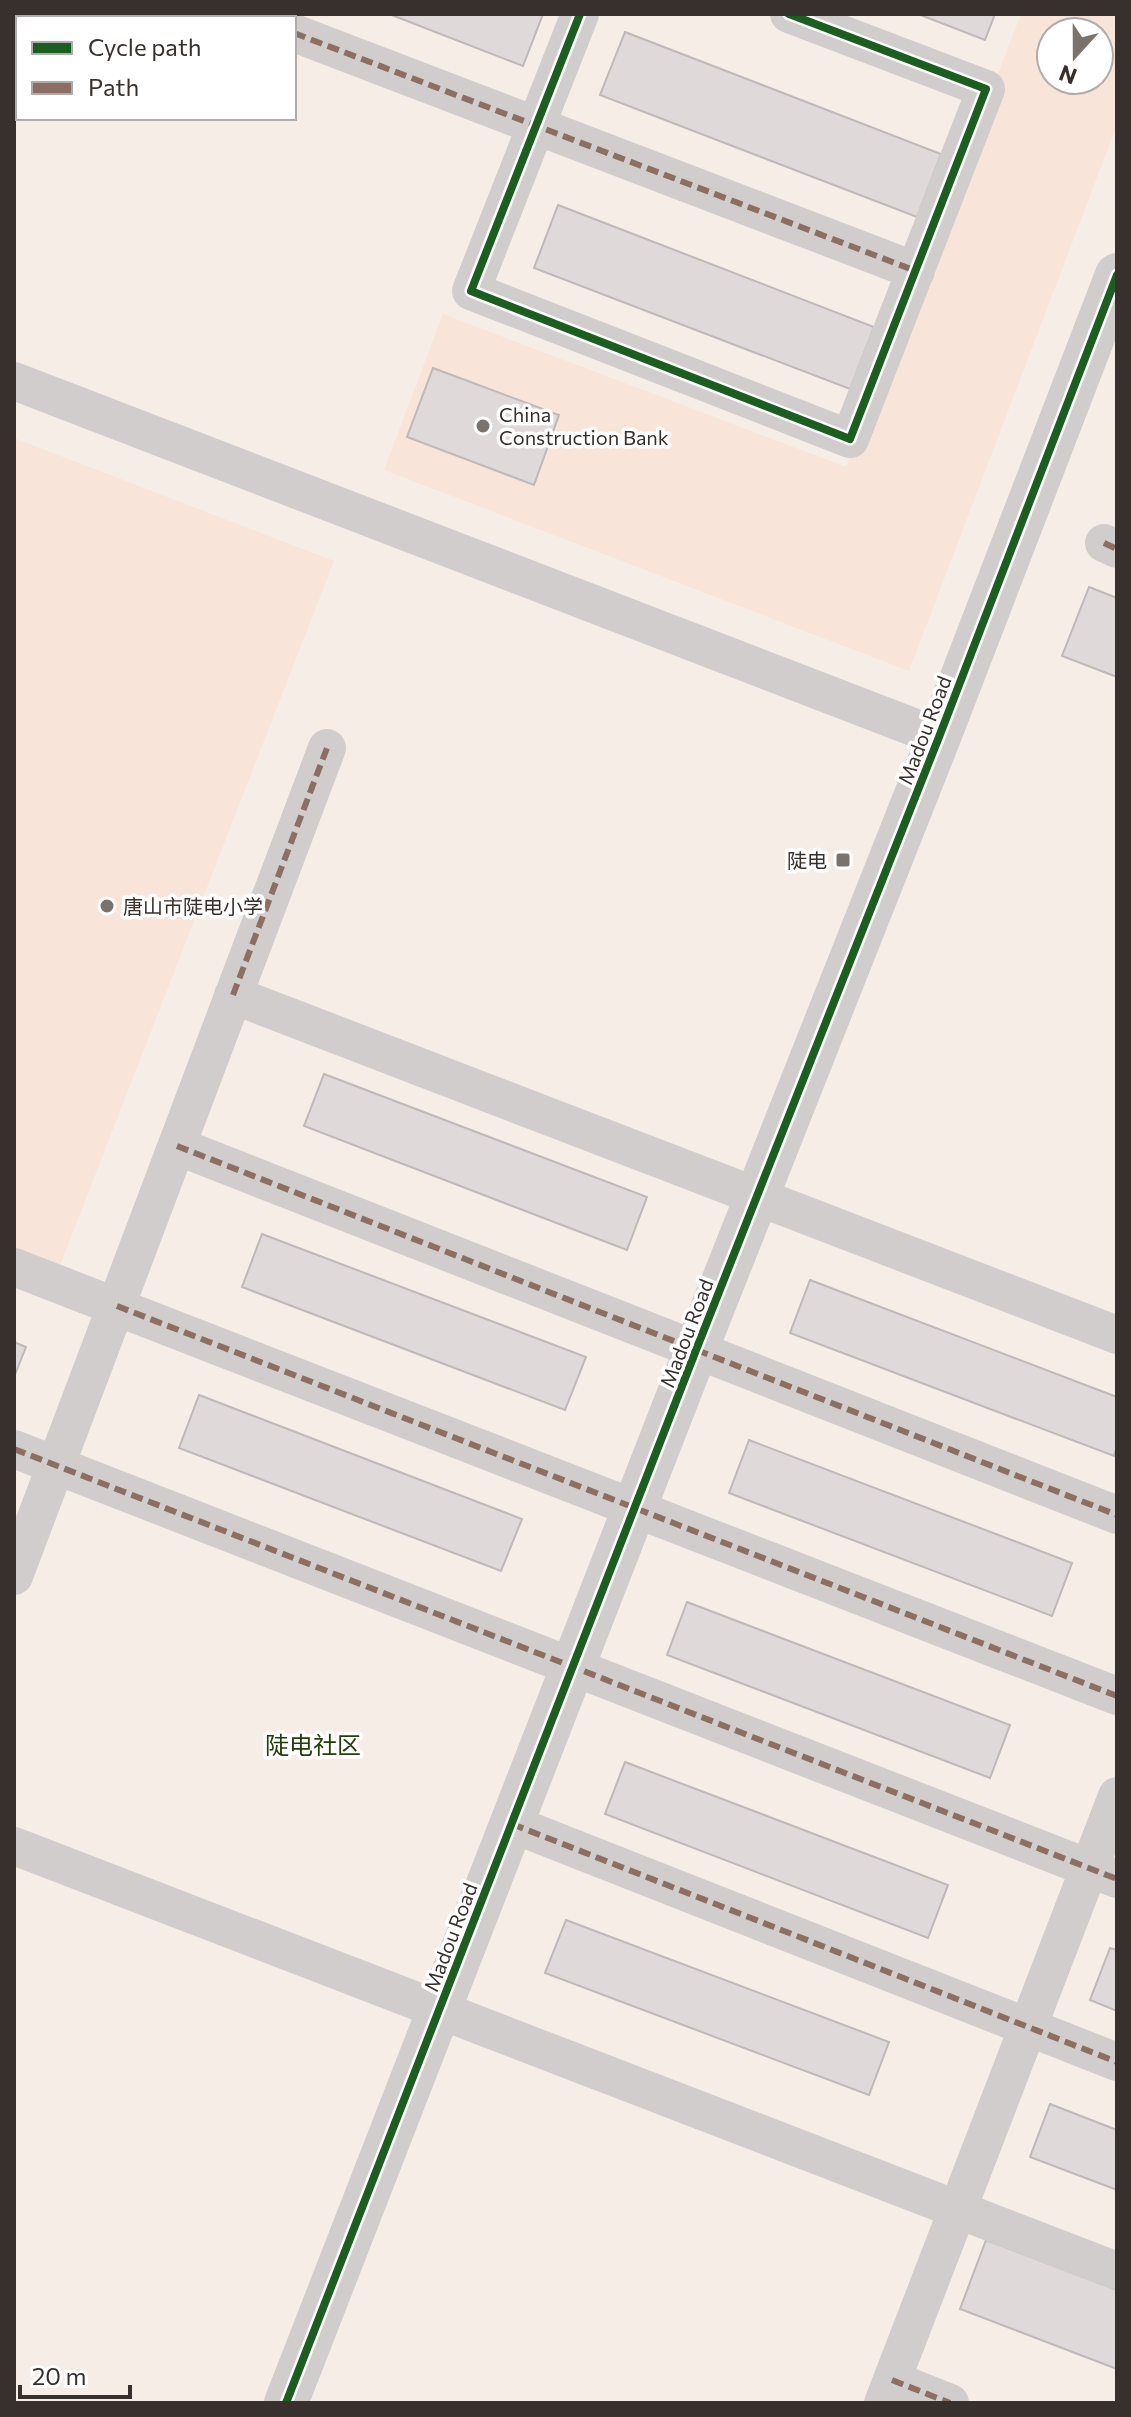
<svg xmlns="http://www.w3.org/2000/svg" width="1131" height="2417" font-family="Commissioner,'Noto Sans SC',sans-serif">
<style>
.built{fill:#f8e4d9;fill-rule:evenodd}
.building{fill:#e0d9da;stroke:#beb8b8;stroke-width:2}
.lines{fill:none;stroke-linecap:round;stroke-linejoin:round}
.street{stroke:#d1cdcc;stroke-width:38}
.secondary{stroke:#d1cdcc;stroke-width:44}
.quiet{stroke:#8d6e63;stroke-width:6;stroke-dasharray:12 6;stroke-linecap:butt}
.cycleway-casing{stroke:#fff;stroke-width:13}
.cycleway{stroke:#1b5e20;stroke-width:8}
.poi-dot{fill:#7a726d;stroke:#fff;stroke-width:3}
.labels{text-anchor:middle;dominant-baseline:central;stroke-width:7;stroke-linejoin:round;paint-order:stroke}
.poi-label{font-size:20px;fill:#37302c;stroke:#fff;text-anchor:start}
.street-label{font-size:20px;fill:#37302c;stroke:#fff}
.quarter-label{font-size:24px;fill:#233d0d;stroke:#fff}
</style>
<rect width="100%" height="100%" fill="#f7ede7"/>
<path class="built" d="M1021 14H1117V125L909 671 384 470 443 314 846 467ZM1051 32H1099V80H1051Z
M14 438 334 561 59 1268 14 1251Z"/>
<path class="building" d="M389 14H543L523 66Z
M918 14H995L985 40Z
M625 32 941 154 917 217 600 95Z
M558 205 874 327 850 389 534 268Z
M433 368 559 415 534 485 407 437Z
M1089 587 1117 598V677L1062 656Z
M324 1074 647 1197 627 1250 304 1126Z
M262 1234 586 1357 565 1410 242 1287Z
M810 1280 1117 1397V1446L1114 1456 790 1333Z
M14 1342 26 1347 14 1377Z
M199 1395 522 1519 501 1571 179 1448Z
M749 1440 1072 1563 1052 1616 729 1493Z
M687 1602 1010 1725 990 1778 667 1655Z
M625 1762 948 1885 928 1938 605 1814Z
M566 1920 889 2042 869 2095 545 1973Z
M1110 1948 1117 1950V2011L1090 2000Z
M1050 2104 1117 2130V2190L1030 2157Z
M986 2240 1117 2290V2369L960 2309Z"/>
<g class="lines">
<path class="street" d="M243 14 254 18
M580 14 471 291 850 439 986 89 789 14
M294 33 916 271
M14 381 939 737
M1104 543 1117 549
M233 995 1117 1335
M177 1146 1117 1515
M14 1267 1117 1696
M14 1449 1117 1879
M14 1576 327 748
M512 1824 1117 2062
M14 1846 1117 2271
M892 2380 950 2403
M883 2403 1117 1796"/>
<path class="secondary" d="M286 2403 696 1350 939 737 1117 275"/>
<path class="quiet" d="M243 14 254 18
M294 33 916 271
M1104 543 1117 549
M233 995 327 748
M177 1146 1117 1515
M117 1306 1117 1696
M14 1449 1117 1879
M512 1824 1117 2062
M892 2380 950 2403"/>
<defs>
<path id="cycleway" d="M580 14 471 291 850 439 986 89 789 14
M286 2403 696 1350 939 737 1117 275"/>
</defs>
<use href="#cycleway" class="cycleway-casing"/>
<use href="#cycleway" class="cycleway"/>
</g>
<g class="poi-dot">
<circle cx="483" cy="426" r="8"/>
<rect x="835" y="852" width="16" height="16" rx="4"/>
<circle cx="107" cy="906" r="8"/>
</g>
<g class="labels">
<g class="poi-label">
<text x="499" y="414">China<tspan x="499" dy="23">Construction Bank</tspan></text>
<text x="827" y="860" text-anchor="end">陡电</text>
<text x="123" y="906">唐山市陡电小学</text>
</g>
<g class="street-label">
<text transform="translate(924 730) rotate(-69)">Madou Road</text>
<text transform="translate(686 1333) rotate(-69)">Madou Road</text>
<text transform="translate(450 1937) rotate(-69)">Madou Road</text>
</g>
<g class="quarter-label">
<text x="313" y="1744">陡电社区</text>
</g>
</g>
<rect width="1131" height="2417" fill="none" stroke="#37302c" stroke-width="32"/>
<rect x="16" y="16" width="280" height="104" fill="#ffffff" stroke="#afacab" stroke-width="2"/>
<rect x="32" y="42" width="40" height="12" fill="#1b5e20" stroke="#afacab" stroke-width="2"/>
<text x="88" y="56" font-size="24" fill="#37302c">Cycle path</text>
<rect x="32" y="82" width="40" height="12" fill="#8d6e63" stroke="#afacab" stroke-width="2"/>
<text x="88" y="96" font-size="24" fill="#37302c">Path</text>
<g transform="translate(1075 56) rotate(201)"><circle r="38" fill="#ffffff" stroke="#afacab" stroke-width="2"/>
<path d="M0-6L14 30L0 20L-14 30Z" fill="#7a726d"/>
<text y="-12" font-size="22" font-weight="bold" text-anchor="middle" fill="#37302c">N</text>
</g>
<path d="M20 2385v12h110v-12" fill="none" stroke="#37302c" stroke-width="4"/>
<text x="32" y="2385" font-size="24" fill="#37302c" stroke="#ffffff" stroke-width="6" paint-order="stroke">20 m</text>
</svg>
